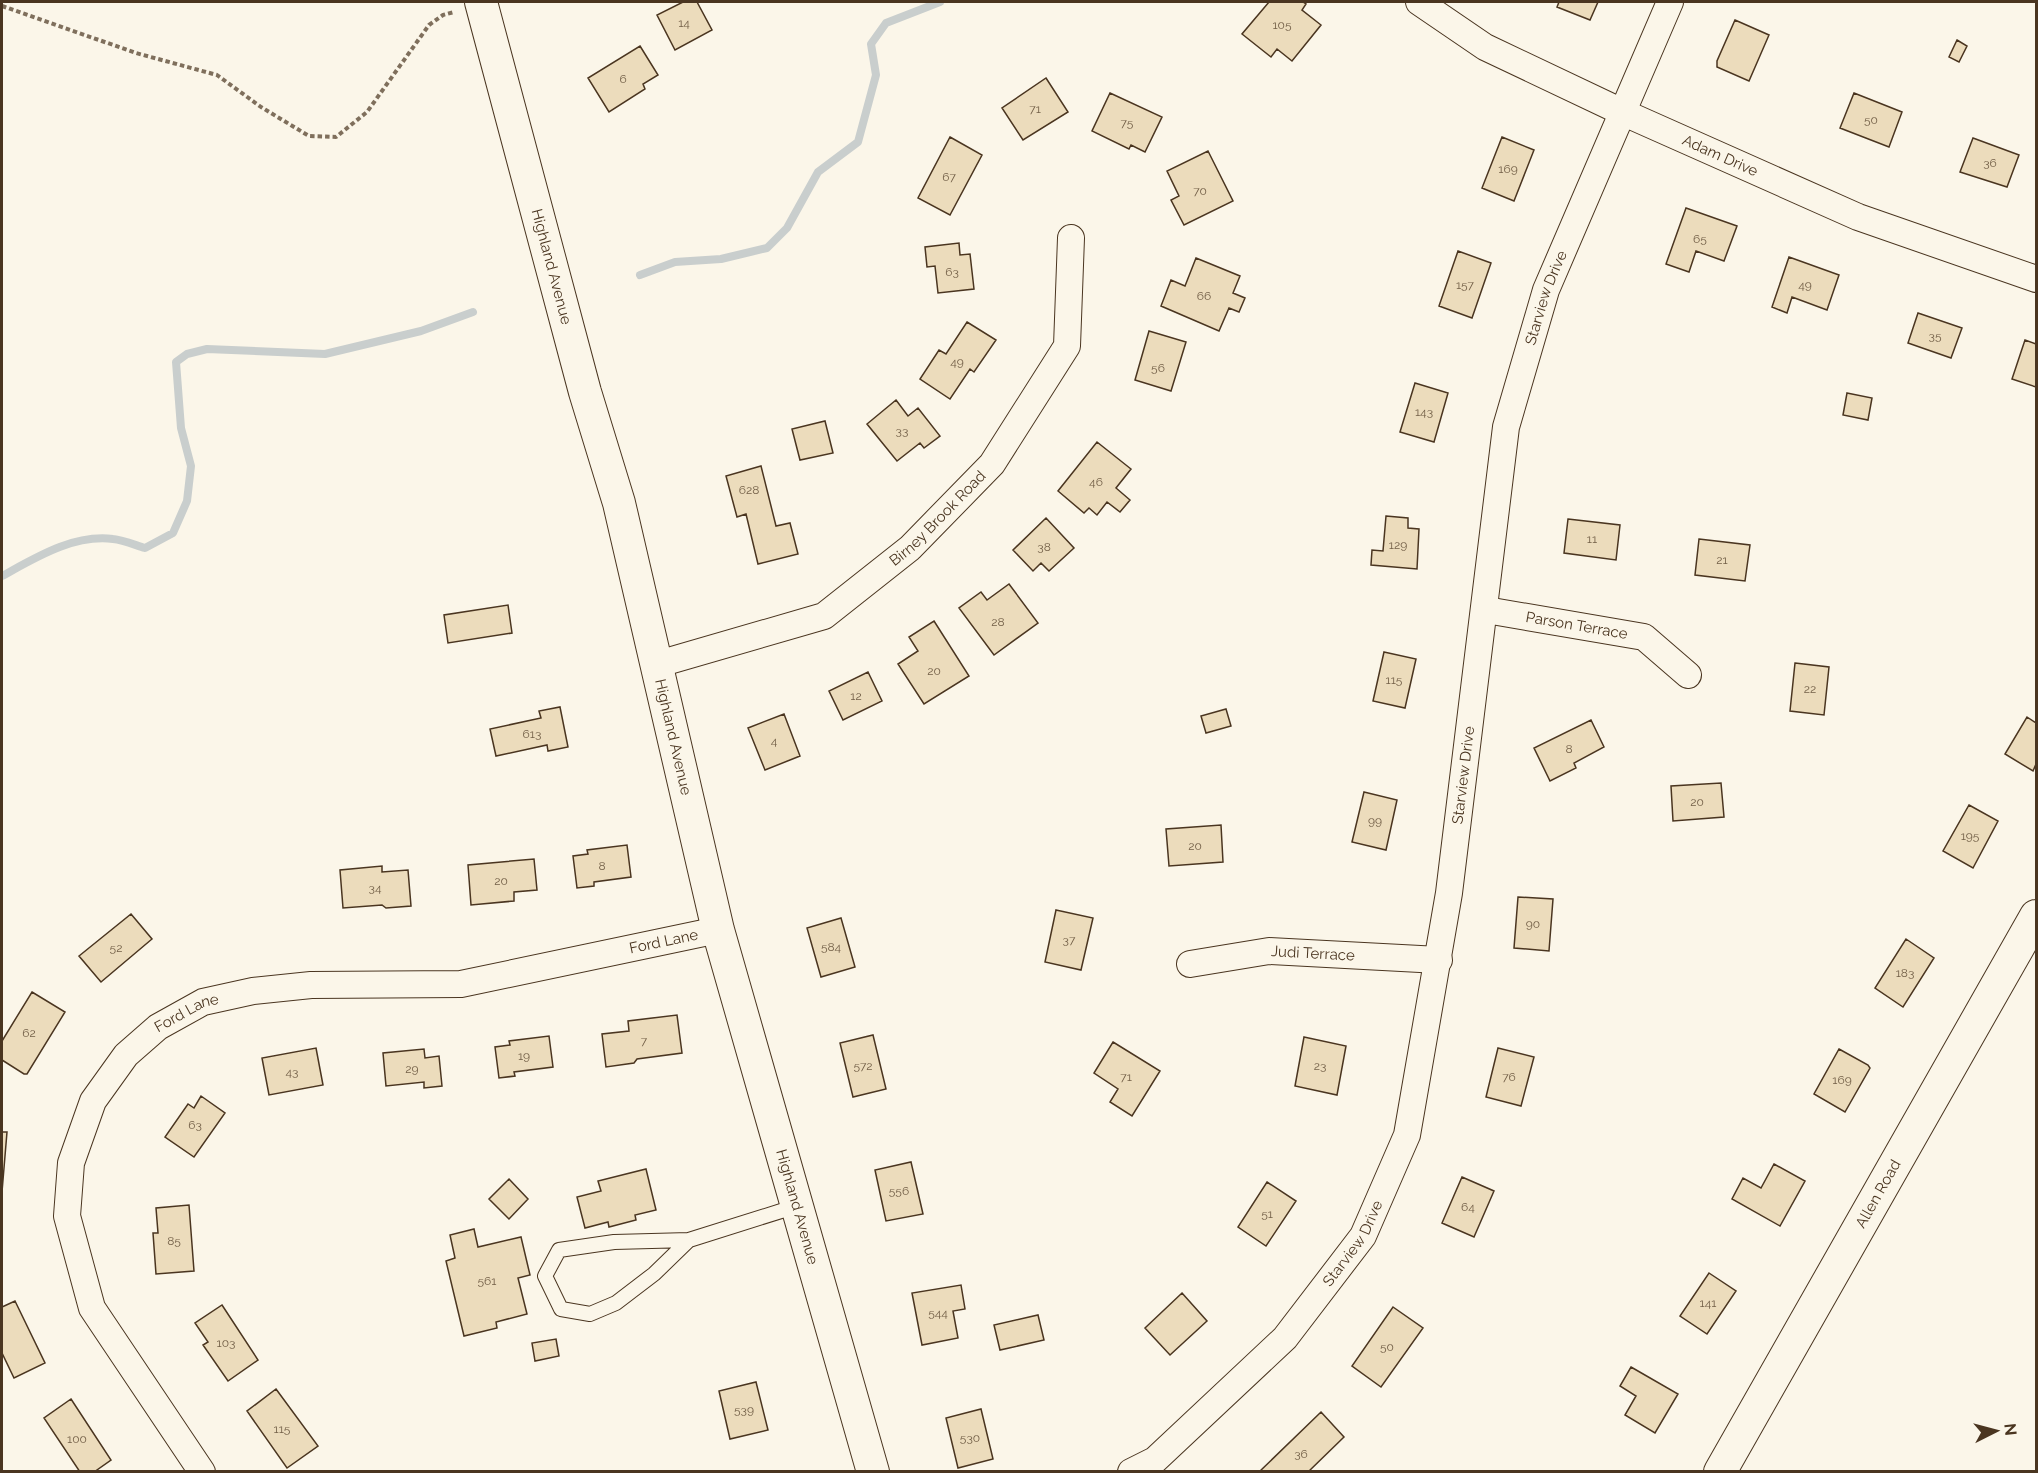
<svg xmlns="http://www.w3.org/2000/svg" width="2038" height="1473" font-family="Raleway,sans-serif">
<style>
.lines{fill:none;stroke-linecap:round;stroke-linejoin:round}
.stream{stroke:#c9cecd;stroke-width:8}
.building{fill:#ecdcbc;stroke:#4a3520;stroke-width:1.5}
.service-casing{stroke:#4a3520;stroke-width:16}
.minor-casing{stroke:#4a3520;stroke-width:28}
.tertiary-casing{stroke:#4a3520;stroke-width:34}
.path{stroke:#7f6f5c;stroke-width:4;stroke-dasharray:4.5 3;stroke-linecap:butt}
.service{stroke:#fbf6e9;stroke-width:14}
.minor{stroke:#fbf6e9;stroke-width:26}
.tertiary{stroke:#fbf6e9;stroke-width:32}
.labels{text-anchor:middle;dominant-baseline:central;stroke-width:4.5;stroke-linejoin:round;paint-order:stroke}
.number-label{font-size:12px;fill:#725f47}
.street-label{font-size:15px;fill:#4a3520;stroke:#fbf6e9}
</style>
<rect width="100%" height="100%" fill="#fbf6e9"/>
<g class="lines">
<path class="stream" d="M640 275 675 262 721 259 767 248 787 228 818 172 858 142 876 75 871 44 886 23 940 2
M2 576C35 558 73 534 113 539 123 540 135 545 145 548L173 533 187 501 191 466 181 428 176 362 187 354 207 349 325 354 421 331 473 312"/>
</g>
<path class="building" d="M683 2H697L712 30 675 50 657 15Z
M1269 2H1303L1306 4 1302 10 1321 25 1292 61 1277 49 1271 57 1242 34Z
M1559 2H1598L1590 20 1557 7Z
M1735 20 1769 35 1749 81 1717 67V61Z
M1957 40 1967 46 1959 62 1949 57Z
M640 46 658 75 643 84 645 89 609 112 588 78Z
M1046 78 1068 112 1023 140 1002 108Z
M1110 93 1162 117 1145 152 1131 145 1129 149 1092 131Z
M1854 93 1902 112 1889 147 1840 128Z
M950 137 982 155 950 215 918 198Z
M1502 137 1534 150 1514 201 1482 188Z
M1973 138 2019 155 2007 187 1960 172Z
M1208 151 1233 201 1184 225 1171 200 1179 196 1167 171Z
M1686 208 1737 226 1724 261 1696 251 1689 272 1666 264Z
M959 243 960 255 970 254 974 289 938 293 935 266 927 267 925 247Z
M1458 251 1491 263 1472 318 1439 306Z
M1789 257 1839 275 1827 310 1792 297 1787 313 1772 307Z
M1196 258 1240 276 1233 293 1245 298 1239 312 1229 308 1219 331 1161 306 1171 280 1185 286Z
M1918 313 1962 328 1951 358 1908 343Z
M967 322 996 340 974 372 970 369 950 399 920 379 939 350 946 354Z
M1149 331 1186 342 1171 391 1135 380Z
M2025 340 2036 344V387L2012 379Z
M1415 383 1448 393 1434 442 1400 432Z
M1847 393 1872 398 1868 420 1843 415Z
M896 400 908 416 918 408 940 436 924 448 920 443 897 461 867 424Z
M825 421 833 453 800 460 792 429Z
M1097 442 1131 469 1116 488 1130 500 1120 512 1107 502 1097 515 1089 508 1084 513 1058 491Z
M761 466 776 526 790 523 798 554 758 564 746 514 737 517 726 476Z
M1386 516 1408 518V528L1419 529 1417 569 1371 565 1372 550 1383 551Z
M1046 518 1074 548 1049 571 1041 563 1033 571 1013 550Z
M1568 519 1620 525 1616 560 1564 553Z
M1699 539 1750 545 1745 581 1695 575Z
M1009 584 1038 623 994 655 959 608 981 592 987 600Z
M508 605 512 633 448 643 444 615Z
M934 621 969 676 924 704 898 664 918 651 909 637Z
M1384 652 1416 659 1405 708 1373 701Z
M1795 663 1829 667 1824 715 1790 711Z
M868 672 882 701 843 720 829 691Z
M560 707 568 747 548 751 547 745 496 756 490 729 541 718 539 711Z
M1226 709 1231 726 1206 733 1201 716Z
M784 714 800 756 765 770 748 728Z
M2027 717 2036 723V764L2033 771 2005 754Z
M1591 720 1604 747 1574 763 1576 768 1550 781 1534 748Z
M1721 783 1724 817 1673 821 1671 786Z
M1364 792 1397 800 1386 850 1352 842Z
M1969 805 1998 821 1973 868 1943 851Z
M1221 825 1223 862 1169 866 1166 829Z
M627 845 631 877 594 882V886L577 888 573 856 588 854 587 850Z
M534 859 537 890 514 892V901L471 905 468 865Z
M382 866V872L408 870 411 906 386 908 382 905 343 908 340 870Z
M1518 897 1553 899 1549 951 1514 948Z
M1056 910 1093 918 1081 970 1045 962Z
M131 914 152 939 101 982 79 956Z
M841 918 855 967 821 977 807 928Z
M1906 939 1934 958 1903 1007 1875 988Z
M32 992 65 1012 27 1074H24L2 1060V1041Z
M677 1015 682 1053 637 1059 634 1063 606 1067 602 1034 629 1031 628 1021Z
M873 1035 886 1089 853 1097 840 1043Z
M549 1036 553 1067 514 1072 515 1076 499 1078 495 1047 510 1045 509 1041Z
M1304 1037 1346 1046 1337 1095 1295 1086Z
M1113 1042 1160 1071 1132 1116 1110 1102 1118 1089 1094 1073Z
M316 1048 323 1085 269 1095 262 1058Z
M1498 1048 1534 1057 1521 1106 1486 1097Z
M424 1049 425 1058 439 1056 442 1086 424 1088V1082L386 1086 383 1053Z
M1839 1049 1868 1065 1870 1068 1845 1112 1814 1094Z
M201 1096 225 1113 194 1157 165 1137 188 1104 194 1108Z
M2 1132H7L2 1192Z
M911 1162 923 1214 886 1221 875 1170Z
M1774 1164 1805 1181 1780 1226 1732 1199 1743 1178 1761 1188Z
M646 1169 656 1210 635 1215 636 1220 609 1227 608 1222 585 1228 577 1197 601 1191 598 1181Z
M1462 1177 1494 1191 1474 1237 1442 1223Z
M509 1179 528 1199 509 1219 489 1199Z
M1267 1182 1296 1201 1266 1246 1238 1227Z
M189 1205 194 1271 156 1274 153 1233H158L156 1208Z
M474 1229 478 1247 521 1237 530 1275 518 1278 527 1314 496 1322 497 1328 464 1336 446 1261 455 1258 450 1235Z
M1709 1273 1736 1291 1707 1334 1680 1316Z
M961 1285 965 1309 953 1311 958 1338 922 1345 912 1293Z
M1182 1293 1207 1321 1170 1355 1145 1328Z
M15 1301 45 1363 14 1378 2 1353V1307Z
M222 1305 258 1360 228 1381 203 1345 208 1342 195 1323Z
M1393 1307 1423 1328 1381 1387 1352 1366Z
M1038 1315 1044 1340 1000 1350 994 1325Z
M556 1339 559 1356 535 1361 532 1343Z
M1631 1367 1678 1394 1655 1433 1625 1415 1636 1396 1620 1386Z
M756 1382 768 1430 730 1439 719 1391Z
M276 1389 318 1446 287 1468 247 1411Z
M71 1399 111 1460 94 1472H80L44 1418Z
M981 1409 993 1459 958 1468 946 1418Z
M1321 1412 1344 1437 1308 1472H1259Z"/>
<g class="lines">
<defs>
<path id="service" d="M689 1240 614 1242 559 1250 545 1276 561 1309 590 1314 616 1303 654 1274 689 1240 797 1206"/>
<g id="minor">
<path id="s1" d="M1419 2 1485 47 1622 112 1858 217 2036 279"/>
<path id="s2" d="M1486 610 1644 637 1688 675"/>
<path id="s3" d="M655 665 824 616 910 548 992 464 1067 346 1071 238"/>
<path id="s4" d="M1190 964 1269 951 1439 960"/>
<path id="s5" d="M202 1472 92 1308 67 1216 71 1163 93 1101 126 1055 158 1027 203 1002 253 991 311 985 461 984 718 930"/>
<path id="s6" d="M1131 1472 1155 1460 1285 1338 1363 1236 1407 1135 1449 893 1506 427 1546 290 1670 2"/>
</g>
<g id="tertiary">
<path id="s7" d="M481 2 585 392 619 503 718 930 873 1472"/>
<path id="s8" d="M1720 1472 2036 916"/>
</g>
</defs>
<use href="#service" class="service-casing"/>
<use href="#minor" class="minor-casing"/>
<use href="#tertiary" class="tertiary-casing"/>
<path class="path" d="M2 6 136 53 217 75 261 107 309 136 336 137 367 112 429 25 443 15 454 12"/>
<use href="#service" class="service"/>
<use href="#minor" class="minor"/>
<use href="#tertiary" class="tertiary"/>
</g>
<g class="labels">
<g class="number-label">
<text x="684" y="23">14</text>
<text x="1282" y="25">105</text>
<text x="623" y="79">6</text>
<text x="1035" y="109">71</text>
<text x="1871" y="120">50</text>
<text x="1127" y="123">75</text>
<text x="1990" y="163">36</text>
<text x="1508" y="169">169</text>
<text x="949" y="177">67</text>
<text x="1200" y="191">70</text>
<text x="1700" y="239">65</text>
<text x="952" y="272">63</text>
<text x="1465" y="285">157</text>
<text x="1805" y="285">49</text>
<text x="1204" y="296">66</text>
<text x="1935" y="336">35</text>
<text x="957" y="362">49</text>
<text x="1158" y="368">56</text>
<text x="1424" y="412">143</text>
<text x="902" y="431">33</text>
<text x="1096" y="482">46</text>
<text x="749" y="490">628</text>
<text x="1592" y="539">11</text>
<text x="1398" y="545">129</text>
<text x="1044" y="547">38</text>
<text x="1722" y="560">21</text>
<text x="998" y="622">28</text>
<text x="934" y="671">20</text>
<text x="1394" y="680">115</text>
<text x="1810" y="689">22</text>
<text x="856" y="696">12</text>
<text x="532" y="734">613</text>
<text x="774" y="741">4</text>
<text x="1569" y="749">8</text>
<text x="1697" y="802">20</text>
<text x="1375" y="821">99</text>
<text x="1970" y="836">195</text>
<text x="1195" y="846">20</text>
<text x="602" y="866">8</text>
<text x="501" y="881">20</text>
<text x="375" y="888">34</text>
<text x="1533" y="924">90</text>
<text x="1069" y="940">37</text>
<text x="831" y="947">584</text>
<text x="116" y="948">52</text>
<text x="1905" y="973">183</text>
<text x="29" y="1033">62</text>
<text x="644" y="1041">7</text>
<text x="524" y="1056">19</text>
<text x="863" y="1066">572</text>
<text x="1320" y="1066">23</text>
<text x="412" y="1069">29</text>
<text x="292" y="1072">43</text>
<text x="1126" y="1077">71</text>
<text x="1509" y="1077">76</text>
<text x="1842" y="1080">169</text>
<text x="195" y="1125">63</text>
<text x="899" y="1191">556</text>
<text x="1468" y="1207">64</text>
<text x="1267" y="1214">51</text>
<text x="174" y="1241">85</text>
<text x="487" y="1281">561</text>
<text x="1708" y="1303">141</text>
<text x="938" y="1313">544</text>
<text x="226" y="1343">103</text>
<text x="1387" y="1347">50</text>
<text x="744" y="1410">539</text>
<text x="282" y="1429">115</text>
<text x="970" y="1438">530</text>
<text x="77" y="1439">100</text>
<text x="1301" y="1454">36</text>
</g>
<g class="street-label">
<text stroke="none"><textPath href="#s1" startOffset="339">Adam Drive</textPath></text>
<text stroke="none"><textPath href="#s7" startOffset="274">Highland Avenue</textPath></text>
<text stroke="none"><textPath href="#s6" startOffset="1294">Starview Drive</textPath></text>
<text stroke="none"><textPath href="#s3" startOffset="326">Birney Brook Road</textPath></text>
<text stroke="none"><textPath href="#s2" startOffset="92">Parson Terrace</textPath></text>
<text stroke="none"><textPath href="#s7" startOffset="760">Highland Avenue</textPath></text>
<text stroke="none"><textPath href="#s6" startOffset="808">Starview Drive</textPath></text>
<text stroke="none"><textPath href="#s5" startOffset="1029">Ford Lane</textPath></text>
<text stroke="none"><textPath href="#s4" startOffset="124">Judi Terrace</textPath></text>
<text stroke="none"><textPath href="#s5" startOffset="543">Ford Lane</textPath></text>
<text stroke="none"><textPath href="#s8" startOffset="320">Allen Road</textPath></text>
<text stroke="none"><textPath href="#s7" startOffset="1246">Highland Avenue</textPath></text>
<text stroke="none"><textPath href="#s6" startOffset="322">Starview Drive</textPath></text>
</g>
</g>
<rect width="2038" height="1473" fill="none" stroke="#4a3520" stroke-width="6"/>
<g transform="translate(1996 1431) rotate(84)" stroke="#fbf6e9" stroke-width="4.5" paint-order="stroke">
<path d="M0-4.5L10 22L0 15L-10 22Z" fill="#4a3520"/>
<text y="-9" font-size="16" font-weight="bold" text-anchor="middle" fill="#4a3520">N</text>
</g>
</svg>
